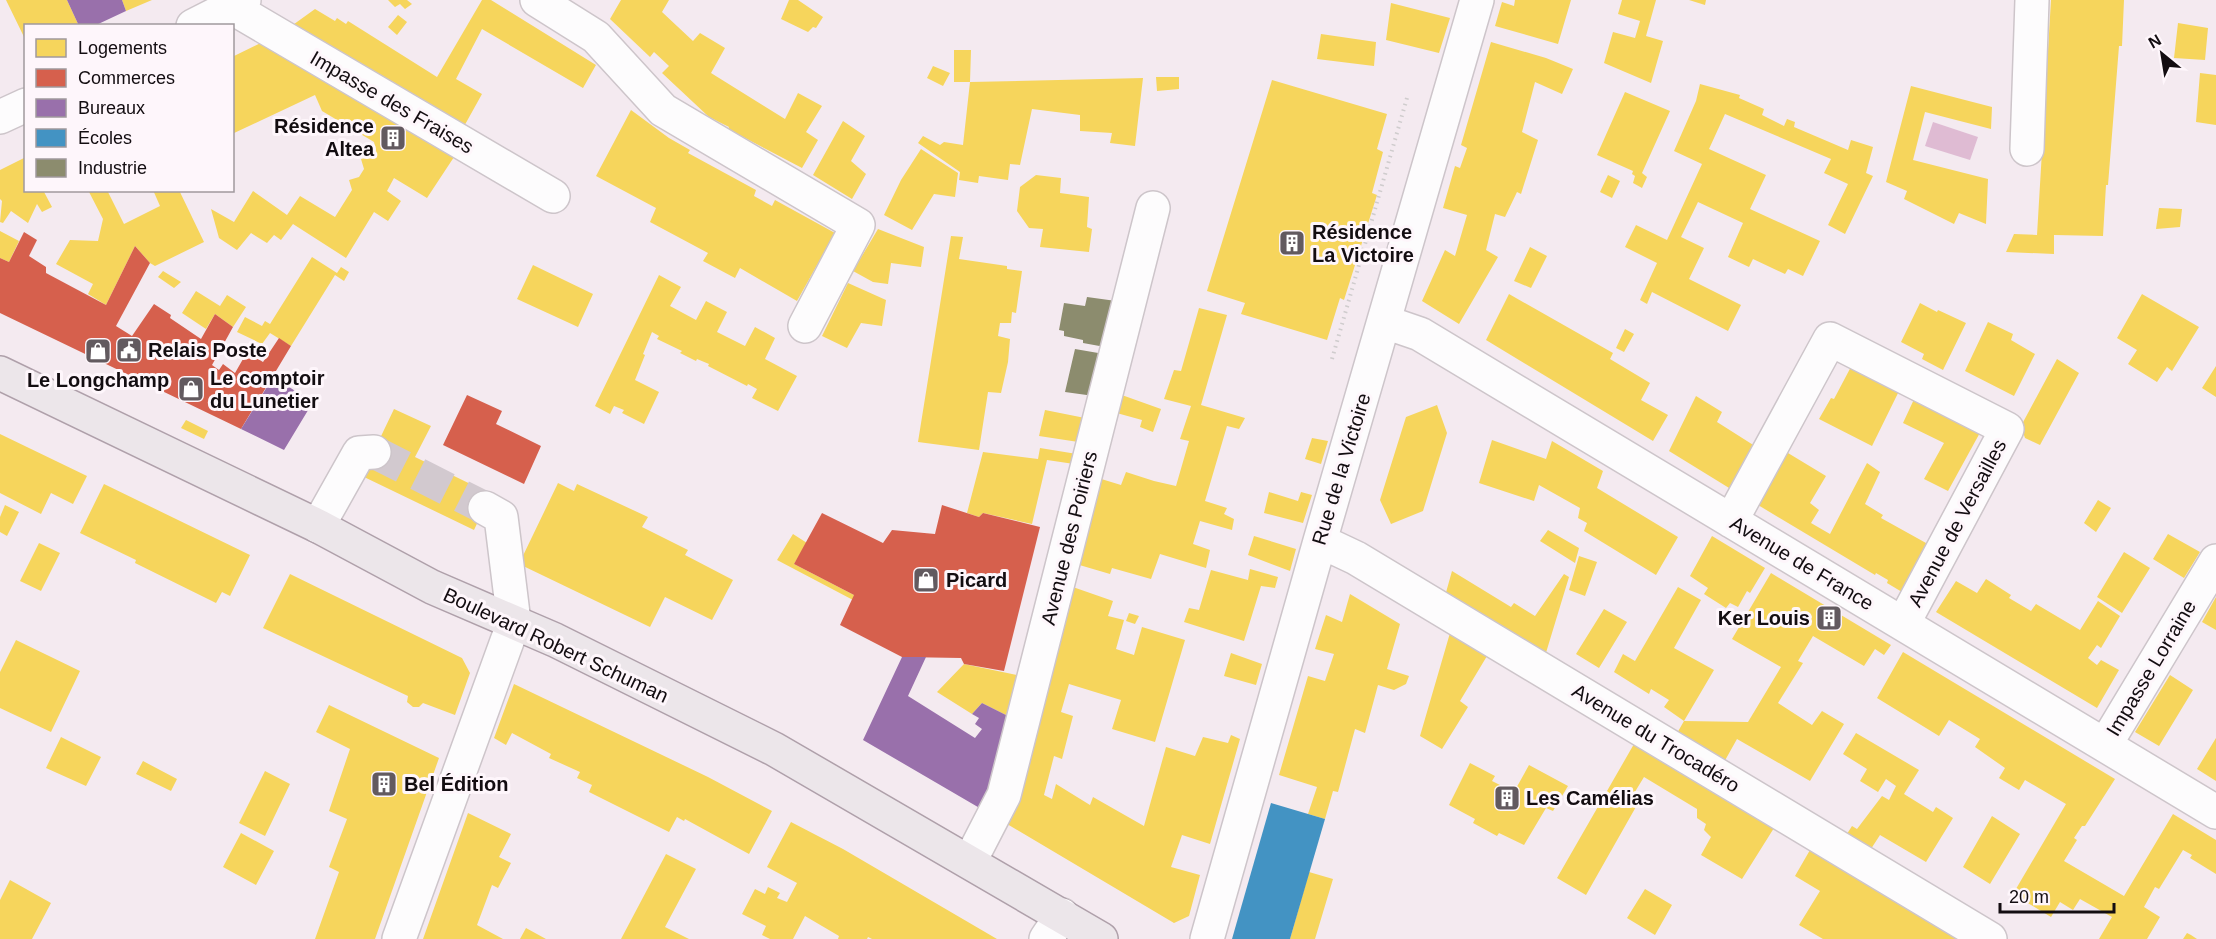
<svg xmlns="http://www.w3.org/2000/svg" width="2216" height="939" font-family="Helvetica,sans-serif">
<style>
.water{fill:#dfbbd3}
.homes{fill:#f6d55c}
.shops{fill:#d6604d}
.offices{fill:#9970ab}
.schools{fill:#4393c3}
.industry{fill:#8c8c6e}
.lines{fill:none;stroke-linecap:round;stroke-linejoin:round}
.minor-tunnel{stroke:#d2c9cf;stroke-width:33;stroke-dasharray:33 16;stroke-linecap:butt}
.minor-casing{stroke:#cdc5ca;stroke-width:36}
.major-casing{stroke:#afa0aa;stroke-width:36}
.path{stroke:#cfcccd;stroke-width:4;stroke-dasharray:1.5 4.5;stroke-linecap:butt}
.minor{stroke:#fdfcfd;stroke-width:33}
.major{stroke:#ece6ea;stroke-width:33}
.labels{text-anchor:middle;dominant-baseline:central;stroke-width:6;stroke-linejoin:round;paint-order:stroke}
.street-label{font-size:20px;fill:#130d11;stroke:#fef6fb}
.poi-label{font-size:20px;font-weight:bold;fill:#130d11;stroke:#fef6fb;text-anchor:start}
</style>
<rect width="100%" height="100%" fill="#f4eaf0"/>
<path class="water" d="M1933 122 1978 137 1970 160 1925 146Z"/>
<path class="homes" d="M6 0H67L79 26H26V41Z
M122 0H152L126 11Z
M388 0H407L412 4 405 9 400 4 395 7Z
M482 0H491L596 65 583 88 482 29 456 79 482 94 462 130 290 27 315 9 335 21 337 18 346 24 348 21 437 77Z
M621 0H669L662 12 693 41 700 33 725 48 711 73 785 119 798 93 822 106 806 132 818 140 802 168 728 129 729 127 709 117 662 73 669 66 654 52 650 57 610 19Z
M789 0H798L823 17 816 28 813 27 808 32 781 19Z
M1515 0H1571L1558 44 1495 26 1502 2 1514 6Z
M1622 0H1656L1646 36 1663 41 1651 83 1604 63 1613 32 1635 38 1640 21 1618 14Z
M1689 0H1706L1705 5Z
M2051 0H2124L2122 46H2119L2108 185H2106L2103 236 2054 235V254L2006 252 2014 234 2037 235Z
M1391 3 1450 18 1439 53 1386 40Z
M398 15 407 22 397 35 388 27Z
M2178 23 2208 28 2205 60 2174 58Z
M1321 34 1376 42 1374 66 1317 59Z
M267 40 456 154 427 198 394 178 387 191 401 201 388 221 374 212 346 258 293 224 281 240 274 235 267 243 251 233 237 250 219 238 211 209 234 222 253 191 287 215 300 196 335 217 352 190 349 180 359 177 364 169 361 159 372 157 376 150 374 142 322 111 315 95 232 134V57Z
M1491 42 1546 58 1573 69 1562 94 1535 82 1522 132 1538 140 1521 194 1517 192 1505 217 1495 214 1486 250 1498 257 1459 324 1422 301 1445 250 1455 256 1467 215 1443 208 1455 166 1460 168 1467 148 1461 145Z
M954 50H971L970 82H954Z
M933 66 950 73 943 86 927 78Z
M2200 73 2216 75V125L2196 122Z
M1156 77H1179V89L1157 91Z
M1143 78 1135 146 1110 143 1112 133 1080 131V115L1032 109 1020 165 1010 164 1008 180 979 176 978 183 959 180 960 172 918 143 923 136 940 145 944 142 963 145 970 82Z
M1272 80 1387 114 1377 149 1383 152 1372 193 1377 195 1344 300 1340 298 1327 340 1241 314 1245 303 1207 291Z
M1700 84 1740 95 1739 98 1764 109 1762 115 1784 126 1787 119 1795 122 1794 127 1848 150 1851 140 1873 147 1866 173 1873 176 1845 234 1828 225 1848 184 1824 173 1831 159 1725 114 1709 149 1766 175 1750 209 1820 241 1803 276 1788 269 1785 274 1753 259 1749 267 1728 257 1743 223 1698 202 1681 237 1704 248 1689 279 1741 305 1728 331 1652 292 1647 304 1640 300 1657 263 1625 247 1636 225 1667 240 1702 164 1674 151 1696 101Z
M1911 86 1992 107 1991 129 1925 112 1913 160 1988 179 1986 224 1959 213 1954 224 1904 199 1907 191 1886 182Z
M1625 92 1670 111 1642 173 1647 177 1642 188 1633 183 1635 176 1632 174 1633 171 1597 155Z
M631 110 669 138 690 150 688 153 756 190 754 196 772 206 775 200 835 233 797 301 740 268 735 278 703 261 708 253 650 222 656 208 596 176Z
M843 121 865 136 851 161 866 174 852 199 813 175Z
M921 149 958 173 955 197 934 194 912 230 884 215 901 180Z
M26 157V190H43L52 207 42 212 37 204 28 223 11 211 3 223 0 222 2 201 0 199V170Z
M1036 175 1061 178 1060 193 1089 197 1087 227 1092 229 1089 252 1040 247 1043 229 1029 228 1017 211 1020 187Z
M1608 175 1620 181 1612 198 1600 192Z
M88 190H107L124 224 160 206 153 190H179L204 242 155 266 150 263 135 246 106 305 88 294 93 284 56 264 70 240 98 241 103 219Z
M2159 208 2182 209 2180 227 2156 229Z
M878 229 924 247 921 267 891 263 888 284 873 282 853 271Z
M0 231 19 241 9 262 0 258Z
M951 236 963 237 959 259 1007 266V269L1022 271 1016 313 1012 312 1011 323H1000L998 336 1010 339 1008 362 1001 393 988 392 979 450 918 442Z
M1530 247 1547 256 1531 288 1514 281Z
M312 257 337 273 341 267 349 272 344 281 335 275 291 346 270 333 262 344 237 332 245 317 262 326 265 321 270 324Z
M533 265 593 294 578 327 517 299Z
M163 271 181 282 174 288 158 277Z
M659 275 681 287 670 306 696 320 706 301 727 312 717 332 745 346 755 327 775 338 765 359 797 376 778 411 752 398 757 389 748 384 747 386 708 366 709 364 697 359 696 361 680 353 682 351 657 339 659 336 652 332 643 354 645 355 635 380 659 392 644 424 622 413 624 410 614 406 610 414 595 406Z
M848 283 886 300 882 326 861 323 847 348 822 336Z
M196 291 220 306 227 295 246 307 233 327 215 314 206 329 182 313Z
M1509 294 1613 353 1610 359 1650 383 1641 400 1668 415 1653 441 1486 340Z
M2142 294 2199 327 2172 371 2167 367 2157 382 2128 364 2137 350 2117 338Z
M1920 303 1937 312 1938 310 1966 323 1943 370 1922 359 1924 354 1901 342Z
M1199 308 1227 315 1201 405 1245 418 1239 429 1227 426 1205 501 1227 508 1224 514 1234 519 1232 530 1200 521 1193 544 1210 550 1206 568 1160 554 1151 579 1112 568 1110 574 1076 564 1098 478 1121 485 1126 472 1154 481 1176 486 1189 441 1180 439 1191 406 1164 399 1174 370 1181 371Z
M1988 322 2013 334 2011 340 2035 354 2014 396 1965 371Z
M1625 329 1634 334 1624 352 1616 348Z
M2057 359 2079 373 2040 445 2025 438 2021 426Z
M1853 363 1901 387 1872 446 1819 419 1831 398 1834 399Z
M2216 366V397L2202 388Z
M1119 394 1161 409 1153 432 1140 427 1142 420 1113 412Z
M1916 395 1982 429 1948 491 1924 479 1944 443 1903 423Z
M1696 396 1722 412 1717 422 1758 448 1734 491 1669 451Z
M1437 405 1447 433 1423 511 1391 524 1380 500 1406 417Z
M394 409 431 426 415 457 491 494 474 530 362 476Z
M1045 410 1090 419 1085 443 1039 436Z
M186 420 208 431 204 439 181 428Z
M0 434 87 476 73 504 51 493 41 514 0 493Z
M1312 438 1328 441 1321 464 1305 459Z
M1492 440 1546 459 1552 441 1603 471 1597 488 1678 537 1656 575 1584 531 1587 523 1578 518 1580 508 1539 485 1534 501 1479 483Z
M1040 448 1083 455 1081 465 1047 460 1032 524 983 513 979 517 967 513 983 452 1038 459Z
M1783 450 1826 476 1810 503 1819 510 1811 523 1830 534 1867 463 1880 472 1865 504 1883 515 1881 518 1935 548 1907 595 1887 583 1888 580 1876 573 1875 575 1753 502Z
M558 483 574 491 577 484 648 517 642 527 688 550 685 555 733 580 712 620 665 597 650 627 519 564Z
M104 484 250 555 230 596 222 592 216 603 135 563 136 560 80 533Z
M1269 492 1298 501 1301 492 1312 495 1303 523 1264 513Z
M2098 500 2111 508 2096 532 2084 523Z
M5 505 19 512 7 536 0 532V517Z
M1548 530 1579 548 1575 563 1540 541Z
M793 534 807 543 794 564 854 595 853 600 777 560Z
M2168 534 2200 552 2184 578 2153 559Z
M1254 536 1296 549 1290 571 1248 555Z
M1712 536 1765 568 1750 593 1747 591 1738 607 1730 603 1726 608 1704 594 1708 588 1690 576Z
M39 543 60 553 41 591 20 581Z
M2124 552 2150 568 2122 613 2097 597Z
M1579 556 1597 562 1585 596 1569 590Z
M1250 569 1278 577 1275 588 1261 586 1244 641 1184 622 1189 608 1199 610 1211 570 1248 580Z
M1452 571 1511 607 1514 603 1535 616 1564 574 1569 577 1545 656 1445 596Z
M1771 573 1891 645 1884 655 1875 649 1864 666 1813 636 1798 661 1803 663 1778 703 1812 725 1822 711 1844 724 1810 781 1737 739 1723 764 1676 735 1684 721 1664 707 1669 700 1651 689 1649 694 1614 672 1623 654 1635 661 1678 587 1701 600 1674 648 1714 670 1684 721 1748 722 1781 667 1732 639Z
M290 574 462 658 470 673 455 715 423 703 419 707H413L407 702 408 696 263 628Z
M1986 579 2011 595 2009 598 2031 611 2036 604 2080 630 2098 601 2120 616 2101 648 2097 645 2088 658 2097 665 2101 660 2119 670 2097 708 1936 612 1956 581 1977 593Z
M1070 586 1113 601 1108 616 1124 620 1116 649 1134 655 1142 627 1185 640 1155 742 1112 729 1121 700 1069 684 1061 712 1073 716 1062 759 1054 756 1044 795 1052 799 1056 784 1090 805 1093 797 1144 826 1166 747 1195 756 1203 737 1228 743 1231 735 1240 739 1210 844 1182 835 1171 867 1200 875 1189 916 1174 923 1002 821Z
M1350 594 1400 624 1387 669 1409 676 1406 684 1394 690 1378 685 1365 733 1355 729 1338 792 1333 791 1325 819 1308 814 1317 787 1279 775 1308 676 1325 681 1334 654 1315 649 1326 615 1342 622Z
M2216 597V630L2202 622Z
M1604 609 1627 622 1599 668 1576 654Z
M1129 613 1139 616 1135 624 1126 621Z
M1450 633 1487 656 1460 701 1468 707 1442 749 1420 736Z
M16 640 80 671 51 732 0 708V672Z
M1903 652 2115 779 2085 826H2082L2074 838 2077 840 2064 861 2124 896 2173 814 2216 840V874L2190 858 2192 855 2183 850 2159 889 2155 887 2144 907 2160 917 2147 939H2099L2112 917 2080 899 2073 910 2060 902 2051 917 2013 894 2066 804 2025 780 2019 790 1999 778 2005 768 1975 747 1980 739 1949 720 1939 736 1877 698Z
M1231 653 1262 664 1256 685 1224 676Z
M964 664 1021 676 1014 719 982 703 972 714 937 692Z
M2170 675 2193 690 2159 746 2135 732Z
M514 684 708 777 772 811 749 854 685 819 684 821 677 817 669 832 589 792 592 785 577 778 580 772 549 758 551 754 512 733 506 745 494 738Z
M329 705 439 758 375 939H315L339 872 329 867 347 819 329 811 350 749 316 732Z
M1856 733 1919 770 1904 794 1933 812 1936 807 1953 818 1926 862 1880 835 1869 852 1845 837 1852 826 1857 829 1882 796 1889 800 1896 786 1886 779 1878 792 1860 781 1867 769 1843 754Z
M61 737 101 757 86 786 46 768Z
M2216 738V781L2197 769Z
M1634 744 1774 828 1742 879 1701 855 1711 837 1704 830 1706 824 1697 818V809L1644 777 1630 800 1637 805 1586 895 1557 878Z
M143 761 177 779 171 791 136 774Z
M1470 763 1495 776 1492 781 1514 792 1529 765 1568 786 1553 811 1546 808 1524 845 1499 833 1497 836 1473 823 1475 819 1449 805Z
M265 771 290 784 265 836 239 823Z
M468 813 511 834 499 857 511 863 498 888 492 885 477 925 503 939H423Z
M1992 816 2020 834 1990 884 1963 867Z
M791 822 843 849 997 939H872L868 937 867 939H838L839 936 805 916 793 939H770L762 935 766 926 742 914 755 889 765 894 768 887 780 893 777 898 787 902 797 883 767 867Z
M241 833 274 851 256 885 223 867Z
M1810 850 1958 939H1823L1799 925 1820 891 1795 876Z
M666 854 696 869 665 927 689 939H621Z
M1309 872 1333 879 1315 939H1290Z
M10 880 51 903 32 939H0V900Z
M1645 889 1672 905 1655 935 1627 918Z
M526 928 546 939H520Z
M2187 933 2191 935 2197 939H2183Z"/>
<path class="shops" d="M24 232 37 240 29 256 46 267V273L106 305 135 246 150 263 116 326 132 336 154 304 171 315 170 318 201 339 215 314 233 327 212 365 219 370 223 364 235 373 247 352 263 362 279 338 291 346 241 429 0 313V258L9 262Z
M467 395 502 411 496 424 541 446 524 484 443 445Z
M942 505 979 517 983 513 1040 527 1004 671 964 664 961 658 902 657 840 625 854 595 794 564 822 513 883 543 892 530 935 534Z"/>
<path class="offices" d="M67 0H122L126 11 94 26H79Z
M273 377 313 402 284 450 241 429Z
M902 657H926L908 696 975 738 982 729 975 724 979 718 972 714 982 703 1014 719 983 810 863 740Z"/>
<path class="schools" d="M1271 803 1325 819 1290 939H1232Z"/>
<path class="industry" d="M1087 297 1116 301 1105 347 1083 343V340L1064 336V331L1059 330 1064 303 1085 306Z
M1075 349 1104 354 1094 396 1065 392Z"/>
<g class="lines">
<path class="minor-tunnel" d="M374 452 485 508"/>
<defs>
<path id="minor" d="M537 0 596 37 663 110 858 225 805 326
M231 7 553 196
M193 26 244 0
M0 117 26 105
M2027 149 2032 0
M1385 322 1420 334 2216 812
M1731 521 1830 339 2007 429 1903 624
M318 526 359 453 374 452
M1320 541 1356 558 1990 939
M2105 745 2216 561
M970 861 1004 795 1153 208
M399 939 514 622 501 517 485 508
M1046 939 1062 915
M1207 939 1320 541 1477 0"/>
<path id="major" d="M0 373 318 526 432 587 555 640 774 749 1101 939"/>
</defs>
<use href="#minor" class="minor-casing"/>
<use href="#major" class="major-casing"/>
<path class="path" d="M1332 359 1407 98 1409 96"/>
<use href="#minor" class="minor"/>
<use href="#major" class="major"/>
</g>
<defs>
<symbol id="building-square" viewBox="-11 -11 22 22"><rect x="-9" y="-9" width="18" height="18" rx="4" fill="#625a5f" stroke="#fef6fb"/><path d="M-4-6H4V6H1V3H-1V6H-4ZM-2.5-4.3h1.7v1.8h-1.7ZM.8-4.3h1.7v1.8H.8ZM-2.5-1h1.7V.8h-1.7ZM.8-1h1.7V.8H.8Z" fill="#fff"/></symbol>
<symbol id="civic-square" viewBox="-11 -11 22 22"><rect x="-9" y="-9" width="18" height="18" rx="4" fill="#625a5f" stroke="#fef6fb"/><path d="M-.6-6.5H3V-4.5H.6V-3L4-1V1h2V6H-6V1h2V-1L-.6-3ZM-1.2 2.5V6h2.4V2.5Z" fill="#fff"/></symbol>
<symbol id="shop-square" viewBox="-11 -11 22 22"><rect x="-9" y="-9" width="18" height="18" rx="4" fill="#625a5f" stroke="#fef6fb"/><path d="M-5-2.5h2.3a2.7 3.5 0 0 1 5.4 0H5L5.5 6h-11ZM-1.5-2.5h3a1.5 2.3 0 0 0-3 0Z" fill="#fff"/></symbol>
</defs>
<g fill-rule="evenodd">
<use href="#building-square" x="378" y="123" width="30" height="30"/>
<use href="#building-square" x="1277" y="228" width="30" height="30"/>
<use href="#civic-square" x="114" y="335" width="30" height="30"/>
<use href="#shop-square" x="83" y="336" width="30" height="30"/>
<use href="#shop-square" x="176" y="374" width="30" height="30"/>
<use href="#shop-square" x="911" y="565" width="30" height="30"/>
<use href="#building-square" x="1814" y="603" width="30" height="30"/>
<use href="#building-square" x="369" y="769" width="30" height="30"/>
<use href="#building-square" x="1492" y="783" width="30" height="30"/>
</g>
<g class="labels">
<g class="street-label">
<text transform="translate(392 102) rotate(30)">Impasse des Fraises</text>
<text transform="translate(1341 469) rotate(-73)">Rue de la Victoire</text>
<text transform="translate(1957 523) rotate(-62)">Avenue de Versailles</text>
<text transform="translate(1069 538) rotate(-76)">Avenue des Poiriers</text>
<text transform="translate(1802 563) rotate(31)">Avenue de France</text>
<text transform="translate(556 645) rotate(25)">Boulevard Robert Schuman</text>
<text transform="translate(2151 668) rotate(-59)">Impasse Lorraine</text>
<text transform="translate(1656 738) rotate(31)">Avenue du Trocadéro</text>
</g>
<g class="poi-label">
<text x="374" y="126" text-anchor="end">Résidence<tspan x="374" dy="23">Altea</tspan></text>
<text x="1312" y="232">Résidence<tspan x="1312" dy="23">La Victoire</tspan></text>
<text x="148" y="350">Relais Poste</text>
<text x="210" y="378">Le comptoir<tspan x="210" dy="23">du Lunetier</tspan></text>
<text x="98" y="380" text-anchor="middle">Le Longchamp</text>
<text x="946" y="580">Picard</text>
<text x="1810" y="618" text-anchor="end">Ker Louis</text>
<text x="404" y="784">Bel Édition</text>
<text x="1526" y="798">Les Camélias</text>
</g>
</g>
<rect x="24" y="24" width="210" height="168" fill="#fef6fb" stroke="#a0999d" stroke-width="1.5"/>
<rect x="36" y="39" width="30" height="18" fill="#f6d55c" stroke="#a0999d" stroke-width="1.5"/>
<text x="78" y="54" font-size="18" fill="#130d11">Logements</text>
<rect x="36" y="69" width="30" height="18" fill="#d6604d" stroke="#a0999d" stroke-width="1.5"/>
<text x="78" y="84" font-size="18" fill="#130d11">Commerces</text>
<rect x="36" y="99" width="30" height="18" fill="#9970ab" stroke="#a0999d" stroke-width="1.5"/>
<text x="78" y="114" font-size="18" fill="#130d11">Bureaux</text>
<rect x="36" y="129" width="30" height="18" fill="#4393c3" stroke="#a0999d" stroke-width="1.5"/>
<text x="78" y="144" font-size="18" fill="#130d11">Écoles</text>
<rect x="36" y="159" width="30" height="18" fill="#8c8c6e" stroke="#a0999d" stroke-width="1.5"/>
<text x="78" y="174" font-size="18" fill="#130d11">Industrie</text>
<g transform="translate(2162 54) rotate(330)" stroke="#fef6fb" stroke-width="4.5" paint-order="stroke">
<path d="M0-4.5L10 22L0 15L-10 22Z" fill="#130d11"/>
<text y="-9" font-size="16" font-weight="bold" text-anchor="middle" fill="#130d11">N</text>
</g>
<path d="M2000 903v9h114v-9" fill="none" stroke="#130d11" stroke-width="3"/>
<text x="2009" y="903" font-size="18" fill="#130d11" stroke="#fef6fb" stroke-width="4.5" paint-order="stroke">20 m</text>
</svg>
